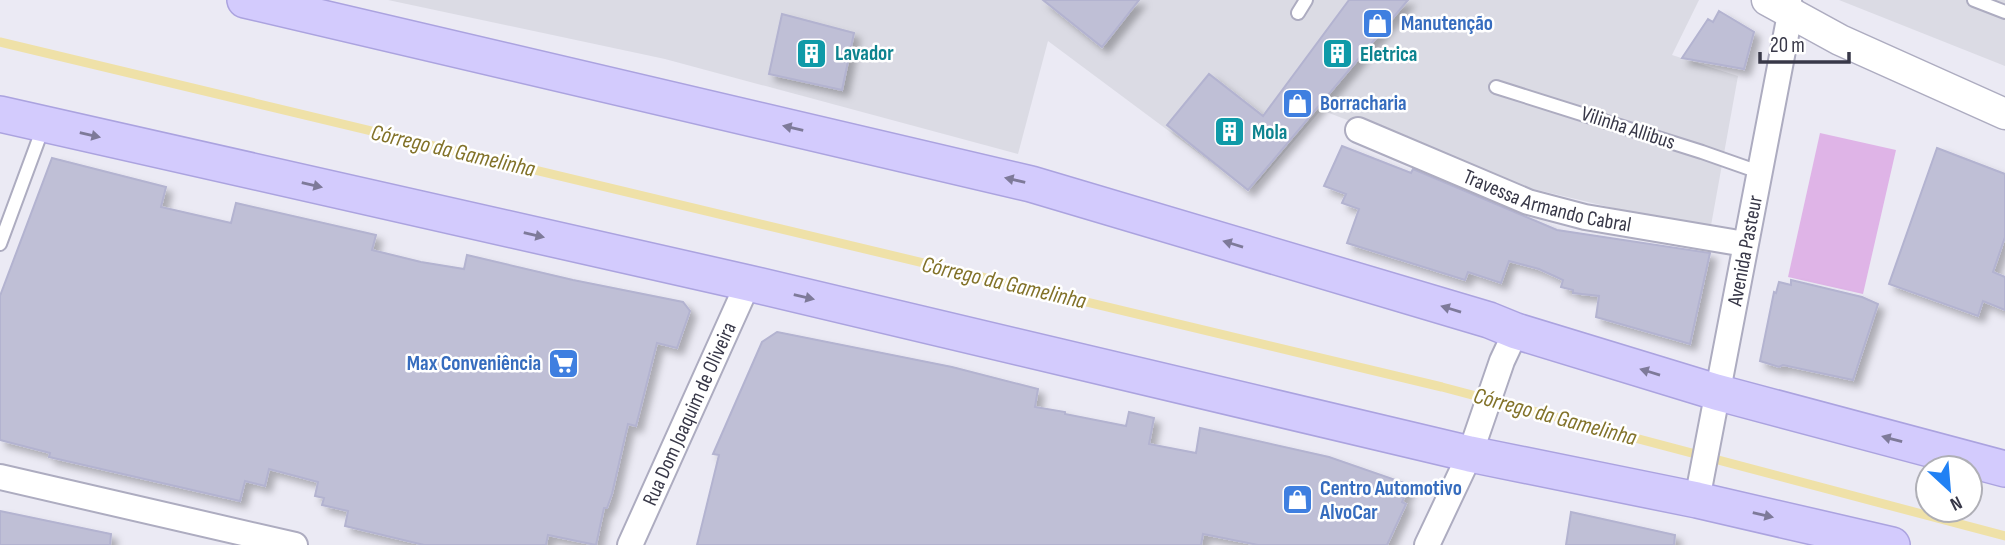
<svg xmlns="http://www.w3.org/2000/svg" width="2005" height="545" font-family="'Sofia Sans Condensed',sans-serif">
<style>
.industrial{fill:#dbdbe4}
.green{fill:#dfb4e7}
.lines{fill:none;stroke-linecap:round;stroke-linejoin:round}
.stream{stroke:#efe1a8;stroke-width:9}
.building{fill:#bfbfd6;stroke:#b3b3d0;stroke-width:2;filter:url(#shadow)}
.service-casing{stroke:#adacc0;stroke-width:16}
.minor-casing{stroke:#adacc0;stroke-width:28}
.tertiary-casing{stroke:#adacc0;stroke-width:33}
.secondary-casing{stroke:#aba3df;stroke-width:38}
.service{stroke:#fff;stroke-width:12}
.minor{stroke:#fff;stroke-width:24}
.tertiary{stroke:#fff;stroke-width:30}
.secondary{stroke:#d3cbfd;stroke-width:35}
.oneway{fill:#7e7a99}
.labels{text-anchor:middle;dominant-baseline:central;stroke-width:5;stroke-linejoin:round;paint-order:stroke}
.shop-label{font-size:21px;font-weight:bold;fill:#366cbe;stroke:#fff;text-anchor:start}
.culture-label{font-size:21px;font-weight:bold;fill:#0d838f;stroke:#fff;text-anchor:start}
.street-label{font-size:21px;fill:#383848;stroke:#fff}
.water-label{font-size:23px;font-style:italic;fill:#827229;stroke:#fff}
</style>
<defs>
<filter id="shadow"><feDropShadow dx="6" dy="6" stdDeviation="3.5" flood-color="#0004"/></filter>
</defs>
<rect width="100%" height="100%" fill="#ebeaf4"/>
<path class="industrial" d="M388 0H1699L1672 55 1738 76 1710 231 1521 186 1321 110 1258 183 1248 190 1048 41 1018 154 665 59Z
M1839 0H2005V66Z"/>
<path class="green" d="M1820 133 1896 150 1863 294 1788 277Z"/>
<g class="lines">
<path class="stream" d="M0 42 1442 387 2005 536"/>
</g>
<path class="building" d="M1043 0H1139L1102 47Z
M1349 0H1408L1248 190 1167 125 1209 74 1263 116Z
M1719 11 1754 32 1744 69 1682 58 1708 19 1713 22Z
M782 14 854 33 842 90 769 74Z
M1342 146 1411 173 1413 169 1557 230 1710 253 1690 344 1596 317 1599 296 1573 293V290L1561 287 1563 280 1539 269 1509 261 1501 283 1468 272 1465 280 1347 243 1359 209 1342 203 1346 194 1324 186Z
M1937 148 2005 174V237L1993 272 2005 277V310L1983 301 1978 316 1889 284Z
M52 158 166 187 161 207 231 223 236 203 376 235 372 250 421 262 464 269 467 255 573 280 683 302 690 311 677 348 657 343 636 426 628 424 612 494 607 508H604L596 545 548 535 546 545H424L345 526 348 511 322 505 324 498 315 496 318 482 269 469 265 486 245 481 240 501 49 457 50 453 0 440V296Z
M1791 280 1862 297 1878 304 1853 380 1783 365 1779 367 1760 361 1774 292 1776 293 1779 282 1791 285Z
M777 332 952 367 1038 389 1035 407 1065 412V414L1126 426 1129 412 1154 418 1149 444 1196 453 1200 428 1329 457 1410 485 1402 502 1406 504 1387 545H1258L1203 534 1201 545H697L719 455 713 454 762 342Z
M0 511 111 534 110 545H0Z
M1571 512 1675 535 1674 545H1566Z"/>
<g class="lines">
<defs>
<path id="service" d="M1974 0 2005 12
M1298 13 1306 0
M1496 87 1702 152 1759 172
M0 244 44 125"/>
<g id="minor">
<path id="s1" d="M1358 130 1528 202 1585 217 1745 244"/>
<path d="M0 477 295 545"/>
<path id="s2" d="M1697 500 1790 14 1789 0"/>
<path id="s3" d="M630 545 748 283"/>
<path d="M1427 545 1470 454 1502 361 1516 331"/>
</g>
<path id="tertiary" d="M1767 0 1840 40 2005 114"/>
<path id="secondary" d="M245 0 1031 184 1489 320 1516 331 1716 392 2005 469
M0 114 748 283 1470 454 1697 500 1892 545"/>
</defs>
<use href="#service" class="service-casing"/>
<use href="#minor" class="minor-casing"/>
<use href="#tertiary" class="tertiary-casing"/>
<use href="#secondary" class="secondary-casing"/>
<use href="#service" class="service"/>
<use href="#minor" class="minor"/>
<use href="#tertiary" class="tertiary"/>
<use href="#secondary" class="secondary"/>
</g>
<defs><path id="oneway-solid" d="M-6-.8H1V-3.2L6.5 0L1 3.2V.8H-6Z" transform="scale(1.75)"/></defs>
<g class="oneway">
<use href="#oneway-solid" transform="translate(793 128) rotate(-167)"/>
<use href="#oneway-solid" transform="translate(90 135) rotate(13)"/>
<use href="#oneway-solid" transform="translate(1015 180) rotate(-167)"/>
<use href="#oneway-solid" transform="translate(312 185) rotate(13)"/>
<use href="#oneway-solid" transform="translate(534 235) rotate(13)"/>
<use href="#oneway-solid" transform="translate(1233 244) rotate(-163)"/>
<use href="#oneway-solid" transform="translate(804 297) rotate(13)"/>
<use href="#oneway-solid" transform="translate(1451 309) rotate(-163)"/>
<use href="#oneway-solid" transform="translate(1650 372) rotate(-163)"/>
<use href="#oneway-solid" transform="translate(1892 439) rotate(-165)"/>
<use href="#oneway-solid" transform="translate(1763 515) rotate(13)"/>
</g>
<defs>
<symbol id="shop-square" viewBox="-11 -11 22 22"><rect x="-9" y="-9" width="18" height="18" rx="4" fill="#3f7fe0" stroke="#fff"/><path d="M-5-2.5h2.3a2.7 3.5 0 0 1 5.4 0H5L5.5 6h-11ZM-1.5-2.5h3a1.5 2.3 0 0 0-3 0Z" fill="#fff"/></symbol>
<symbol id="building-square" viewBox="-11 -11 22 22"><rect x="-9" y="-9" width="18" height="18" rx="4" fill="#0f9aa8" stroke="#fff"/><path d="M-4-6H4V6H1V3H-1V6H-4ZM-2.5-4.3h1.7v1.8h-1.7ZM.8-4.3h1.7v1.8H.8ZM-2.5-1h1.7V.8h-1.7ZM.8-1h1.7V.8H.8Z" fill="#fff"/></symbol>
<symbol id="supermarket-square" viewBox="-11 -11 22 22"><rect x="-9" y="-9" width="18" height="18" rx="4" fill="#3f7fe0" stroke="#fff"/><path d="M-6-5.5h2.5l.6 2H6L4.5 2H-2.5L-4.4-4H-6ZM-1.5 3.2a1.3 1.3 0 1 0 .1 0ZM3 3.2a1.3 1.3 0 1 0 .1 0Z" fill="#fff"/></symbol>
</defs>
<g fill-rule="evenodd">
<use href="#shop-square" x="1360" y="6" width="35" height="35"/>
<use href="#building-square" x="794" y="36" width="35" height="35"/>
<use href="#building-square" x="1320" y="36" width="35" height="35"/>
<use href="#shop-square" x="1280" y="86" width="35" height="35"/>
<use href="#building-square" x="1212" y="114" width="35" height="35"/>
<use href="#supermarket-square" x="546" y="346" width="35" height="35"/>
<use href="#shop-square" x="1280" y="482" width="35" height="35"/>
</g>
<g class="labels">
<g class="shop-label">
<text x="1401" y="23">Manutenção</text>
<text x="1320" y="103">Borracharia</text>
<text x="541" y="363" text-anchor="end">Max Conveniência</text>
<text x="1320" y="488">Centro Automotivo<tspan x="1320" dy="24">AlvoCar</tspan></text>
</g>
<g class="culture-label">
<text x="835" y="53">Lavador</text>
<text x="1360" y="54">Eletrica</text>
<text x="1252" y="132">Mola</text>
</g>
<g class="street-label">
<text transform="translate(1628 128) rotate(18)">Vilinha Allibus</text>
<text stroke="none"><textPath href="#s1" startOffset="203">Travessa Armando Cabral</textPath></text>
<text stroke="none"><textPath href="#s2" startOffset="254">Avenida Pasteur</textPath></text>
<text stroke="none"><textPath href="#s3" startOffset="144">Rua Dom Joaquim de Oliveira</textPath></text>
</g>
<g class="water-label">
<text transform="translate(453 151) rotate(13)">Córrego da Gamelinha</text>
<text transform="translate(1004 283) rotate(13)">Córrego da Gamelinha</text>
<text transform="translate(1555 417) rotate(15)">Córrego da Gamelinha</text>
</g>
</g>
<g transform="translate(1949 489) rotate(154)"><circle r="33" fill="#ffffff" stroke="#afafb6" stroke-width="2"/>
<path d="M0-5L12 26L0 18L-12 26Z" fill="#2181f4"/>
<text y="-10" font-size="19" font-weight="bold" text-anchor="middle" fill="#383848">N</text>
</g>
<path d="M1760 52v10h89v-10" fill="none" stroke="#383848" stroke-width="3.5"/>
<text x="1770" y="52" font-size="21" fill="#383848" stroke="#ffffff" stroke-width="5" paint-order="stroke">20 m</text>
</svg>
